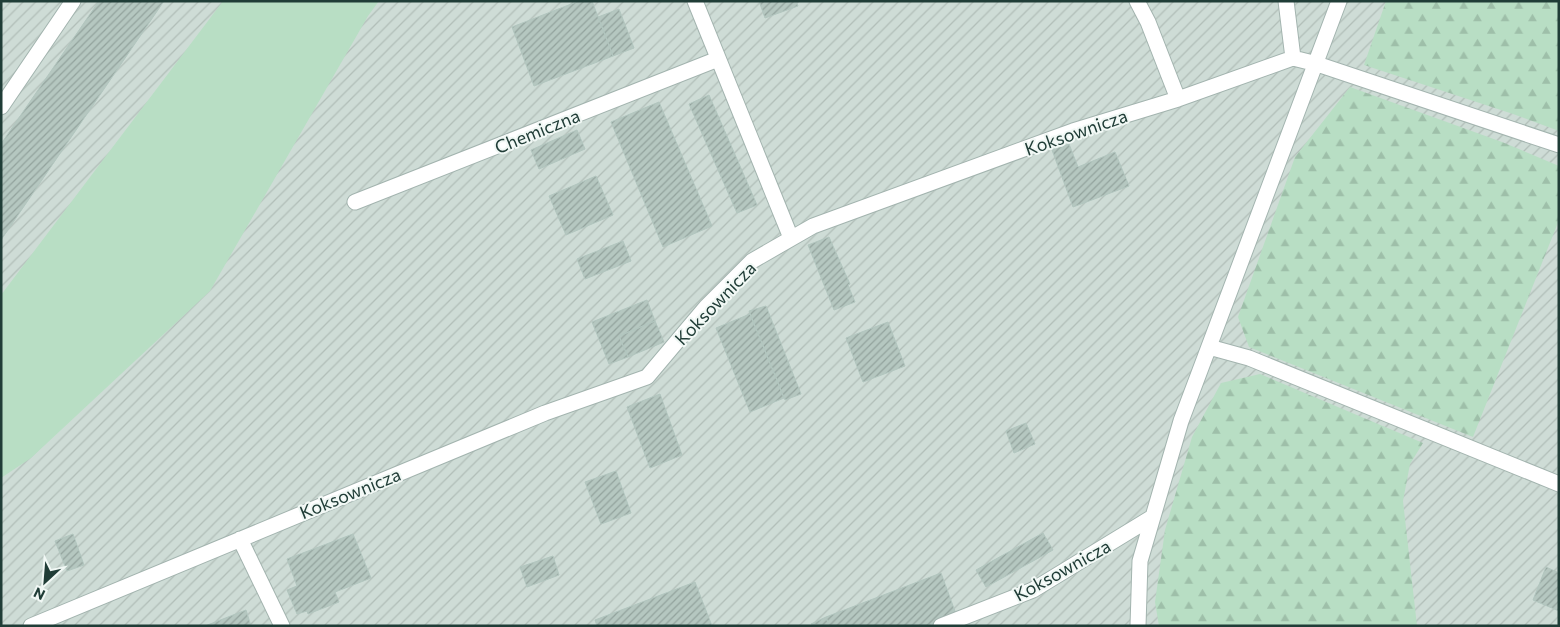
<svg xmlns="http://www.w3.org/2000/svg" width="1560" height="627" font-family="Commissioner,sans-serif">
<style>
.industrial{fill:url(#industrial-furrows)}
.grass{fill:#b8dec4}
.forest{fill:url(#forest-firs)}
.building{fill:url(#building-hatch);stroke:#b2c6bf}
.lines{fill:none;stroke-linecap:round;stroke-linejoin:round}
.minor-casing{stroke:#a3b4af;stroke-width:17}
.minor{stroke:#fff;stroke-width:15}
.labels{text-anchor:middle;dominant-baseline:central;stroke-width:4;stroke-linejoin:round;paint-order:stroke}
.street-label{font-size:18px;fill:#203d37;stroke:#f1f8f5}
</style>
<defs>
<pattern id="industrial-furrows" width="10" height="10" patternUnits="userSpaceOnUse" patternTransform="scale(1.25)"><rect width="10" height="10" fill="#cedcd6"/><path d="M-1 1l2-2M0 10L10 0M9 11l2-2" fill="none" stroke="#b1beb8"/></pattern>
<pattern id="forest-firs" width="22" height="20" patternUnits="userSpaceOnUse" patternTransform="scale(1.25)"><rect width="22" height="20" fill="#b8dec4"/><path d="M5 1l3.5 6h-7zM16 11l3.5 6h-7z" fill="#9ebfa9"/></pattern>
<pattern id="building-hatch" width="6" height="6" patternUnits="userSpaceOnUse" patternTransform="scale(1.25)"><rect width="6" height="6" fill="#b5c7c0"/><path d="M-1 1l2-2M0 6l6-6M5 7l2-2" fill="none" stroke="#93a39d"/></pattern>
</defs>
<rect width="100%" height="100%" fill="#e0ece7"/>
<path class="industrial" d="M1 1H1559V626H1Z"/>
<path class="grass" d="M223 1H379L368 16 210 291 31 458 1 478V295Z"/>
<path class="forest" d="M1386 1H1559V131L1513 114 1364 65Z
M1350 87 1502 142 1559 166V220L1473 437 1249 347 1238 317 1295 157Z
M1260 374 1423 443 1410 464 1403 501 1417 626H1159L1155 602 1165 530 1192 437 1221 383Z"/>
<path class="building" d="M99 1H164L1 240V144Z
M579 1H592L613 56 534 86 512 27Z
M759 1H796L798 6 765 18Z
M619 9 634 48 613 56 598 17Z
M709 95 757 205 737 213 689 104Z
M659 102 712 226 663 247 611 122Z
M577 130 585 149 539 169 531 150Z
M1069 144 1078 167 1115 152 1129 186 1073 207 1052 150Z
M596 176 613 215 566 235 549 196Z
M829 237 850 284 848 285 855 302 834 310 808 245Z
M623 241 631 261 585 279 577 259Z
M647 300 655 321 619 336 628 357 609 364 592 322Z
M766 306 801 394 785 400 749 311Z
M750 314 784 398 750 412 716 328Z
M655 321 664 342 628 357 619 336Z
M888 322 905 366 863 382 846 338Z
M660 394 682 455 650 468 627 407Z
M1026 423 1035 444 1014 453 1006 431Z
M616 471 631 513 601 524 585 482Z
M1043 533 1053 550 986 587 976 570Z
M73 534 84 565 67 571 55 541Z
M353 534 371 578 335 592 339 602 308 614 307 611 297 614 287 590 297 586 287 559Z
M553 556 559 575 527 587 520 567Z
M1546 567 1559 573V611L1533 600Z
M941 573 956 614 926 626H829L826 617Z
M695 582 712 626H597L595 620Z
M246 610 251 626H205Z
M826 617 829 626 811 624Z"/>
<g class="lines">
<defs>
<path id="minor" d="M695 1 791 238
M1137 1 1148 22 1178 99
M1286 1 1293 58
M1 107 73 1
M355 202 718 59
M1209 347 1249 358 1559 484
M240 539 282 626
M31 626 545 413 647 377 706 307 752 261 813 226 1073 131 1178 99 1293 58 1317 64 1559 145
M941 626 1033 590 1151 518
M1138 626 1140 561 1181 421 1339 1"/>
</defs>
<use href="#minor" class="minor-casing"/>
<use href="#minor" class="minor"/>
</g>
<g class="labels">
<g class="street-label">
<text transform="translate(537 131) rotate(-22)">Chemiczna</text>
<text transform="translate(1076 132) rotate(-19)">Koksownicza</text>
<text transform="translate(715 303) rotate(-46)">Koksownicza</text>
<text transform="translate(350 493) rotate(-22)">Koksownicza</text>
<text transform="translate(1062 570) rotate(-29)">Koksownicza</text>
</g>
</g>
<rect width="1560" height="627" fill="none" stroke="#203d37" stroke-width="5"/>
<g transform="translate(45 582) rotate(206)" stroke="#f1f8f5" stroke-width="4" paint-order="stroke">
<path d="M0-4L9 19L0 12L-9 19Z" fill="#203d37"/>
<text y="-8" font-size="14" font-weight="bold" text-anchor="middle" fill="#203d37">N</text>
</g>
</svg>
